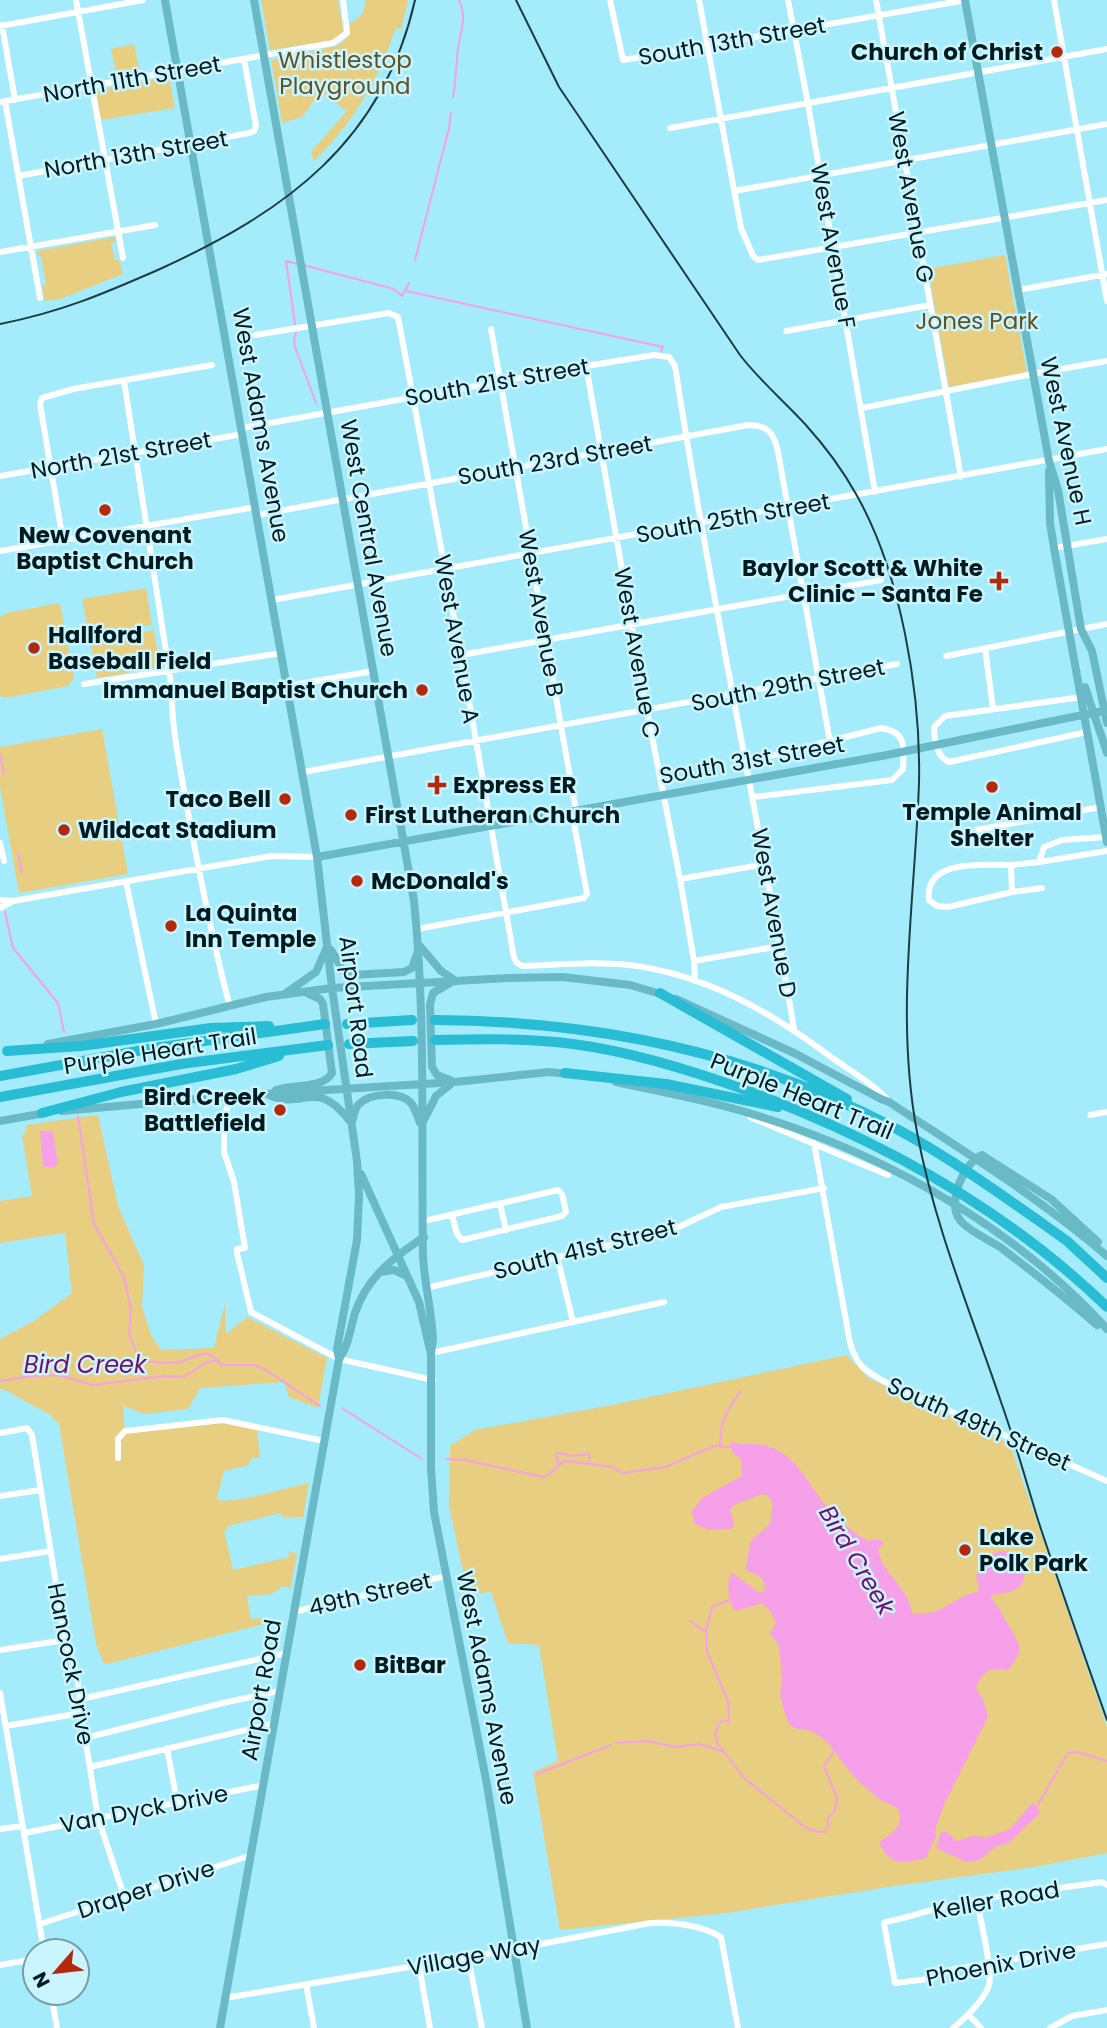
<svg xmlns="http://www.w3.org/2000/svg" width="1107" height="2028" font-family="Poppins,sans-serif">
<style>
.green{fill:#e7ce80}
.water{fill:#f5a0e8}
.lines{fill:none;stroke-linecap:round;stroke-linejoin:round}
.stream{stroke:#f5a0e8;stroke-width:2}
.minor{stroke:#fff;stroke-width:6}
.major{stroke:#6ab9c7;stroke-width:8}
.highway{stroke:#28bcd5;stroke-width:10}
.rail{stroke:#1b3d44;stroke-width:2}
.poi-dot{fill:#b4280c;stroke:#cbf5fe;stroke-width:2.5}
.labels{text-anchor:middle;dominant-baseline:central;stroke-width:5;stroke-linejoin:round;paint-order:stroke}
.street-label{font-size:23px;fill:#001b20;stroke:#cbf5fe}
.poi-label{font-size:23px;font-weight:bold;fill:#001b20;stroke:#cbf5fe;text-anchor:start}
.park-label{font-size:23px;fill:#5f5224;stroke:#cbf5fe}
.water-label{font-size:24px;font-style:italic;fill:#730d6a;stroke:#cbf5fe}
</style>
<rect width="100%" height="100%" fill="#a4ecfc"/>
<path class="green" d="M261 0H338L343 28 342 34 335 40 270 50Z
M365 0H408L401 29 396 28C378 80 354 122 314 161L311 152 347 111 321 92 302 117 282 123 271 60 336 46C348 41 348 35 350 23 361 18 365 13 365 0Z
M134 44 140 72 138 75 111 79 110 75 116 73 111 49Z
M169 77 175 108 101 120 96 93 99 90Z
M114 237 116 242 111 243 115 260H119L123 274 60 299 45 301 42 286 46 284 41 256H37V251Z
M1005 255 1027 373 949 387 928 269Z
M146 588 152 625 89 636 82 599Z
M60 603 74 678 68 686 5 698 0 696V617L6 613Z
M154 630 160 667 97 678 90 641Z
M102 729 128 874 19 893 0 787V747Z
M98 1115 118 1206 144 1265 142 1306 151 1335 161 1350 214 1348 225 1303 226 1334 247 1317 327 1358 318 1408 289 1397 284 1382 200 1388 188 1409 144 1414 123 1406 125 1431 223 1420 257 1429 260 1457 250 1459 249 1465 224 1471 217 1498 218 1500C237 1504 288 1487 309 1483L303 1517H282L281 1513 227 1526V1530L224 1531 233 1570 289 1557 288 1551 297 1554 290 1589 283 1586 271 1594 247 1596 251 1619 265 1618 272 1622 107 1664 103 1662 96 1644 59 1424 49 1414 3 1389H0V1339L34 1321 72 1293 65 1233 0 1243V1201L32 1196 22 1135 26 1132V1125Z
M847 1355 868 1378 1010 1444 1107 1727V1853L1034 1867 887 1887 727 1913 560 1930 533 1772 558 1761 539 1645 508 1643 491 1592 468 1594 449 1506 450 1446 475 1430 612 1405Z"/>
<path class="water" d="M40 1131 53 1132 58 1165 50 1168 43 1166Z
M732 1442C744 1446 759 1442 770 1447 795 1457 804 1476 819 1497 833 1515 848 1530 868 1541L878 1539 884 1543 878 1550C883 1575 909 1588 912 1613 944 1618 951 1596 978 1592L979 1588 976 1576C989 1551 999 1544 1024 1558 1027 1589 1020 1591 992 1595L991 1599C998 1605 1001 1613 1006 1621 1018 1642 1027 1648 1008 1670 990 1667 982 1671 976 1688L984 1702 988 1717 944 1805 935 1829 936 1836 926 1858C903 1863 892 1868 879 1843 890 1833 906 1828 898 1809 890 1803 881 1802 874 1795 866 1788 857 1780 850 1772 837 1755 821 1726 796 1729L789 1724 785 1714 780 1695 782 1679 779 1646 770 1633 776 1623 771 1612 762 1603 735 1611C729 1600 725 1584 732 1573L760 1593 765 1590C765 1575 757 1576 746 1570L750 1542 770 1524 773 1503 767 1495 761 1494C751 1501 740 1499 730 1509L734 1525 730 1529 708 1530 694 1523 692 1511 702 1498 742 1476 741 1459 733 1453 730 1446Z
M1033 1802 1040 1813 1009 1843 995 1847 980 1860 966 1862 936 1848 941 1832H947L957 1841 972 1836 988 1837 1010 1829Z"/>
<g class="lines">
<path class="stream" d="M453 97C456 81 456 64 458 48 461 32 467 15 459 0
M415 260 449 128 451 113
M303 265 394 289 402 296 409 283
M406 291 663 347 661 351
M295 324 286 261 298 264
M296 333 294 340 295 347 316 403
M0 754 4 774
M18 853 22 872
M5 912 13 948 58 1003 64 1032
M78 1116 94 1224 124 1277 131 1310 129 1334 140 1362C154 1360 166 1365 180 1362 189 1360 197 1353 207 1354 212 1354 212 1356 216 1359
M0 1381 32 1376 58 1375 93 1385 164 1376 184 1377 207 1362 217 1360 221 1365H254L266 1370 320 1406
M342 1408 422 1459
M720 1445C722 1414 724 1417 740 1392
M447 1459 465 1460 543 1477C552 1475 556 1465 565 1461L613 1467 622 1473 666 1467 714 1446 731 1447
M559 1463 556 1455 559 1453 571 1456 589 1454 590 1461
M730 1600 712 1607 706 1632 707 1652 728 1701 729 1722 724 1720 719 1723 715 1734 718 1744 744 1778 805 1827 817 1832H825L828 1827V1819L835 1810 837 1798 824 1766 835 1750
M690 1621 706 1632
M616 1743 648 1741 675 1747 700 1744 722 1751
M537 1774 611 1745
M1036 1808 1068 1753 1078 1752 1107 1761"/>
<path class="minor" d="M76 0 123 258
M610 0 623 60 966 0
M699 0 741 228 753 256 758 260 1107 200
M788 0 808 104 875 492
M876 0 961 477
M1054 0 1107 301
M2 25 15 100
M0 26 143 0
M5 101 40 298
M0 102 333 43 347 33 343 0
M670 128 1107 49
M18 176 249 133 254 131 256 126 244 59
M734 191 1107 124
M0 252 155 225
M1018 290 1107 274
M786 331 930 305
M255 335 389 313 398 317 461 655 514 958 517 963 522 966C558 965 594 961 629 965 705 974 771 1012 831 1057 845 1067 881 1089 889 1102
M586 366 647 711 680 879 694 961 695 981
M124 381 172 690C171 727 180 765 186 802 199 870 212 940 230 1007
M862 408 1032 374 1107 361
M242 428 586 366 654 355 669 357 675 366C709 588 757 808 794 1029
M0 476 243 434
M257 515 748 425C768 425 774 433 778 452L830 742
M63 541 40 404 42 398 73 389 212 365
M1054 548 1107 539
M0 551 256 507
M272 600 1107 449
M985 648 993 709
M461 655 881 580
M946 656 1107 624
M84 684 281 653
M287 686 373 671
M1082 697 945 716 934 727C935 741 935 755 949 762L1087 732
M746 762 881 728C907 732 904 747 903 769L892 780 753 797
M303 772 897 664
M976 830 1100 807
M0 843 4 861
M1039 862 1107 851
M1011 865C985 865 924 858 929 900L937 906 948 907 1012 892 1042 888
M680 879 765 864
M126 882 156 1024
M1012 892 1011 865 1039 862 1044 847 1062 840 1106 837
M0 900 13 901 271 856 317 857
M0 908 13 901
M417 929 584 898 587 894 573 818 576 811 491 329
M694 961 780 946
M230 1096 224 1120V1152L234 1182 245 1248 237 1249V1253L251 1312 339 1359 433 1380
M1090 1115 1107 1112
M750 1117 888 1175
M814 1143 850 1343C857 1366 864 1370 885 1382L1107 1481
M500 1204 506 1230
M424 1221 558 1190 562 1194 566 1212 562 1216 462 1240 457 1234 452 1215
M557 1256 573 1322
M426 1288 670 1231 721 1207 824 1188
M431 1353 664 1302
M0 1433 27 1428 32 1435 65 1640 77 1676 81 1713 98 1818 124 1896
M118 1458V1439L125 1431 223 1420 324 1441
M0 1496 40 1490
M0 1559 50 1551
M293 1612 446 1576
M0 1650 65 1640
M0 1693 44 1951
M81 1699 286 1653
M6 1726 81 1713
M85 1738 223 1703 279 1691
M167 1748 177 1802
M90 1767 275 1723
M0 1829 23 1826
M24 1833 264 1785
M1107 1885 1102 1882C1049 1890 995 1895 942 1907 923 1912 904 1919 885 1922L884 1924 895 1983 928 1979 954 1969 1107 1944
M40 1924 252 1855
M468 1957 482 2028
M0 1965 35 1959
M419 1965 430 2028
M306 1984 314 2028
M51 1993 57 2028
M225 1998 515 1949 650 1923C674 1922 700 1925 721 1937L738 2028
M969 2015 981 2028
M953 2028C965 2018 984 2000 989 1985 993 1969 980 1919 977 1901
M1050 2028 1072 2016 1107 2010"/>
<path class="major" d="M165 0 317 857 332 988 357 1161 359 1195 357 1240 337 1349 339 1359 220 2028
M254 0 414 901C426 1018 421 1137 423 1255 424 1283 432 1311 433 1340L431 1353V1468L434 1512 487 1785 527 2028
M965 0 1049 461 1058 490 1081 629 1092 651 1107 723
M1049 471 1050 523 1054 548 1107 842
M1085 687 1107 753
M317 857 887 755 1107 710
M420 946 441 971 456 981
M331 950 344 972 353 975 404 972 412 968 417 954
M450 983 433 993 430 1004 432 1067 437 1075 450 1080
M286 993 316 972 327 947
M676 999 794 1053 881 1099 889 1102C963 1151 1040 1198 1107 1256
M48 1044 156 1024 266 997 332 988 508 978 563 977 630 985 664 995
M616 1082C668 1093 720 1103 771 1120 896 1160 1019 1232 1107 1329
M276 1090C292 1084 323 1089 332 1073L323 1004 320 999 307 993
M269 1095C306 1111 314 1076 350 1121
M62 1111 230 1096 455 1082 549 1072 569 1074
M353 1119C354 1114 355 1108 359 1104 370 1093 400 1091 411 1103 415 1108 418 1117 420 1123
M424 1120 436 1096 451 1084
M0 1121 45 1113
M361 1174 419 1302 430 1350
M380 1272 394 1270 407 1276
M1097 1325C1066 1298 1033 1272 1000 1247 989 1240 967 1230 960 1220 946 1203 964 1162 982 1155L1051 1199 1098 1242
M339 1359C349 1345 350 1329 355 1313 367 1277 394 1257 424 1237"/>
<path class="highway" d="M660 993 847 1099
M435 1020C595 1021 753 1053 895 1128 947 1156 998 1192 1046 1226L1067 1241 1107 1278
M347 1024 412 1020
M435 1040C481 1039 527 1038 573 1044 634 1052 694 1071 751 1092 882 1141 1006 1209 1107 1307
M349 1044 413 1041
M7 1051 81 1046 211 1028 269 1026
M565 1073 666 1084 778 1107
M0 1076 154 1048 325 1024
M0 1097 181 1064 328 1045
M42 1113 121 1092 236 1069 279 1056"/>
<path class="rail" d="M516 0 559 87 740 355C759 380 783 400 805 424 824 445 842 469 856 494 901 573 921 693 919 783 915 900 895 1015 917 1132 934 1225 971 1313 1001 1402 1015 1441 1026 1481 1038 1520 1060 1587 1084 1654 1107 1720
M0 324C61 312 103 294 160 269 285 212 383 142 415 0"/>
</g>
<g class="poi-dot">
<circle cx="1057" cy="52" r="7"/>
<circle cx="105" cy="510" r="7"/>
<path d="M995.5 570.5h7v7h7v7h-7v7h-7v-7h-7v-7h7z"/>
<circle cx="34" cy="648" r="7"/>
<circle cx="422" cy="690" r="7"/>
<path d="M433.5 774.5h7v7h7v7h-7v7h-7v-7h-7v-7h7z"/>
<circle cx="992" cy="787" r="7"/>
<circle cx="285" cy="799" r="7"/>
<circle cx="351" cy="815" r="7"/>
<circle cx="64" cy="830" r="7"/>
<circle cx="357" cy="881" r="7"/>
<circle cx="171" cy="926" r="7"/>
<circle cx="280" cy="1110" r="7"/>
<circle cx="965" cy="1550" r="7"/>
<circle cx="360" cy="1665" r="7"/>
</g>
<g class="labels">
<g class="street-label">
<text transform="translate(732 41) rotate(-10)">South 13th Street</text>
<text transform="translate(132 79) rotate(-10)">North 11th Street</text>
<text transform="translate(136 154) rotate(-10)">North 13th Street</text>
<text transform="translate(911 197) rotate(80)">West Avenue G</text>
<text transform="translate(833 246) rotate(80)">West Avenue F</text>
<text transform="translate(497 382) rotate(-10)">South 21st Street</text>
<text transform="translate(261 425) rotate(80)">West Adams Avenue</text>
<text transform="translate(1066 441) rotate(78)">West Avenue H</text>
<text transform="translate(121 455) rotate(-10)">North 21st Street</text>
<text transform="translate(555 460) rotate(-10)">South 23rd Street</text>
<text transform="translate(733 518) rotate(-10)">South 25th Street</text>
<text transform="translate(369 538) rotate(80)">West Central Avenue</text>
<text transform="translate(541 613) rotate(80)">West Avenue B</text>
<text transform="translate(457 639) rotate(80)">West Avenue A</text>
<text transform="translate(637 653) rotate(80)">West Avenue C</text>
<text transform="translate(788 685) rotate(-11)">South 29th Street</text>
<text transform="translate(752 760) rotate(-10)">South 31st Street</text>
<text transform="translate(774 913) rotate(80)">West Avenue D</text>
<text transform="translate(356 1007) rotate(83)">Airport Road</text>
<text transform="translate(160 1051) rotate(-9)">Purple Heart Trail</text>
<text transform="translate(802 1096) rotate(22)">Purple Heart Trail</text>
<text transform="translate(585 1249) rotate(-14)">South 41st Street</text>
<text transform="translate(979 1424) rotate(24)">South 49th Street</text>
<text transform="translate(370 1594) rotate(-13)">49th Street</text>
<text transform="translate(71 1664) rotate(79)">Hancock Drive</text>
<text transform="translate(487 1688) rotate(79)">West Adams Avenue</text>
<text transform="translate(261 1690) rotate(-80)">Airport Road</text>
<text transform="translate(144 1809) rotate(-11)">Van Dyck Drive</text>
<text transform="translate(146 1889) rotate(-18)">Draper Drive</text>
<text transform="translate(996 1900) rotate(-10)">Keller Road</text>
<text transform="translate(474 1956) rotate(-10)">Village Way</text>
<text transform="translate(1001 1964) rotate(-11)">Phoenix Drive</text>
</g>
<g class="poi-label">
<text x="1043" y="52" text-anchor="end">Church of Christ</text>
<text x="105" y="535" text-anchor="middle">New Covenant<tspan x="105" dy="26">Baptist Church</tspan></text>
<text x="983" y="568" text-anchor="end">Baylor Scott &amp; White<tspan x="983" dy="26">Clinic – Santa Fe</tspan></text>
<text x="48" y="635">Hallford<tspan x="48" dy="26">Baseball Field</tspan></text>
<text x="408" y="690" text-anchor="end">Immanuel Baptist Church</text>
<text x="453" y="785">Express ER</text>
<text x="271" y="799" text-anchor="end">Taco Bell</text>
<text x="992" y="812" text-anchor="middle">Temple Animal<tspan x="992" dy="26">Shelter</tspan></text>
<text x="365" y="815">First Lutheran Church</text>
<text x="78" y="830">Wildcat Stadium</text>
<text x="371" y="881">McDonald's</text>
<text x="185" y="913">La Quinta<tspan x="185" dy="26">Inn Temple</tspan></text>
<text x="266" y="1097" text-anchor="end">Bird Creek<tspan x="266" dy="26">Battlefield</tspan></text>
<text x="979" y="1537">Lake<tspan x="979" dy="26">Polk Park</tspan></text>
<text x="374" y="1665">BitBar</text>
</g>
<g class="park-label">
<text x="345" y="60">Whistlestop<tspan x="345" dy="26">Playground</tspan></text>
<text x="977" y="321">Jones Park</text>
</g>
<g class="water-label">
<text x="85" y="1364">Bird Creek</text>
<text transform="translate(857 1560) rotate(59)">Bird Creek</text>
</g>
</g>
<g transform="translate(56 1972) rotate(242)"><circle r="33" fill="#cbf5fe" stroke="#7a9ea5" stroke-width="2"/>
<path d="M0-5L12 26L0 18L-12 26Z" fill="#b4280c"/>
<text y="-10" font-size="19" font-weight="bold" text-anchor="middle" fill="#001b20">N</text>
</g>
</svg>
